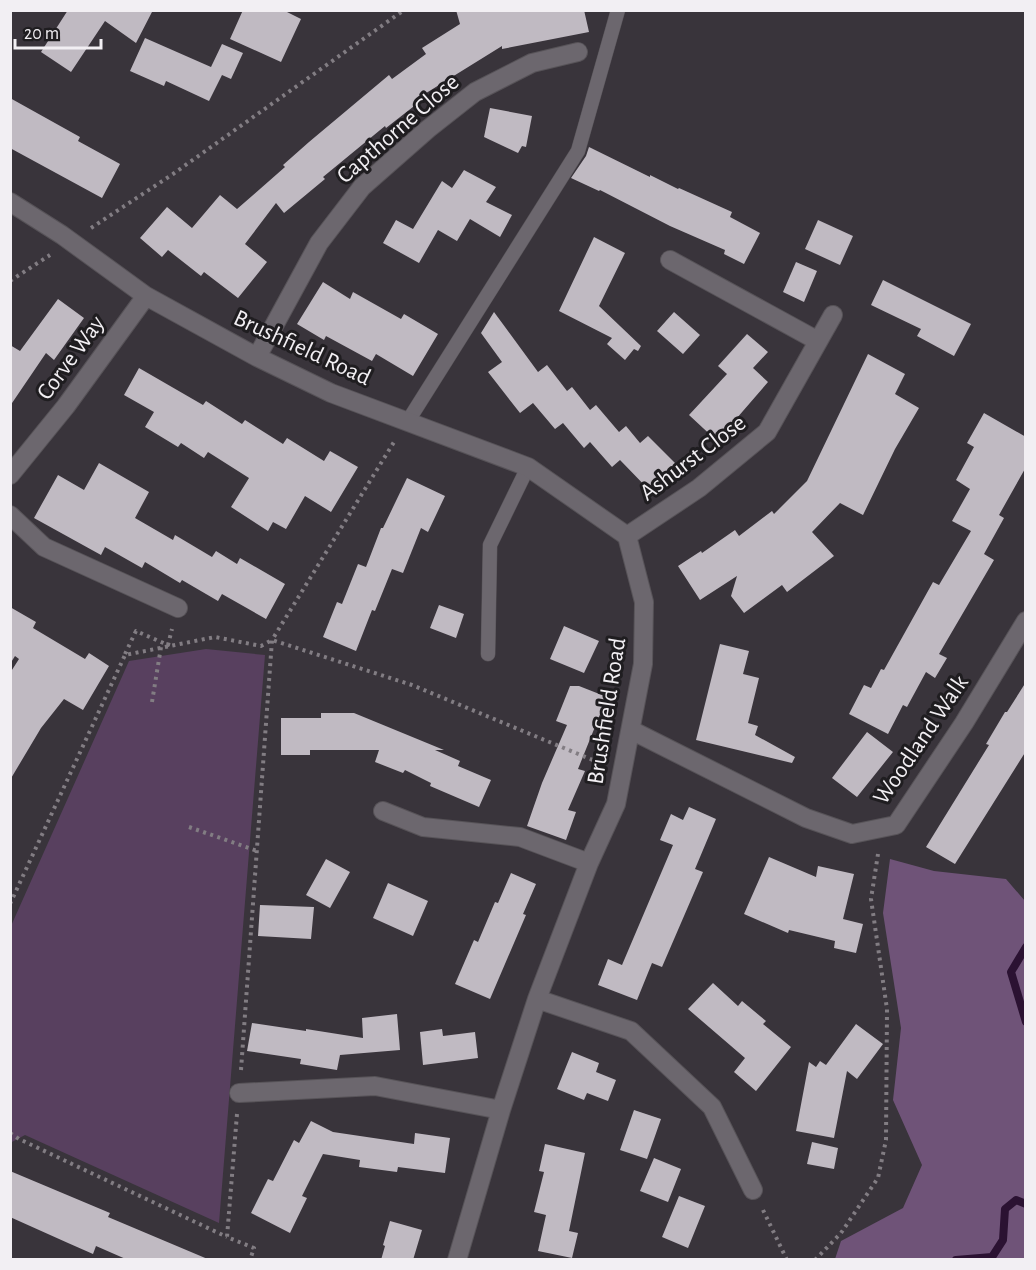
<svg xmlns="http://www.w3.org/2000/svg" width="1036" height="1270" font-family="'Alegreya Sans',sans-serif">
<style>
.green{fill:#58405f}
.forest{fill:#6f5378}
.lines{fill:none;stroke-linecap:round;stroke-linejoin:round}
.stream{stroke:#2b1232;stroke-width:8}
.building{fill:#c0bac2}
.lane-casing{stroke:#575358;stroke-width:15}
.street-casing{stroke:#575358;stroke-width:20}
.path{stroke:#827d83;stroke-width:4;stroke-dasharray:3 4.5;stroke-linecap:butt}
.lane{stroke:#6c676e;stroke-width:14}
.street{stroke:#6c676e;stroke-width:18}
.labels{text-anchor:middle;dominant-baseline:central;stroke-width:6;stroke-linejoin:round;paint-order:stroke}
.street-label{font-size:24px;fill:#f2eff3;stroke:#1f1d20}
</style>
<rect width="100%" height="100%" fill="#39343b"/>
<path class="green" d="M206 649 265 655 219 1223 25 1135 10 1143 11 926 129 661Z"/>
<path class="forest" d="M890 859 934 871 1006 879 1025 901V1259H835L841 1241 903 1208 922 1165 893 1100 901 1028 883 913Z"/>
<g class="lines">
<path class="stream" d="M1026 947 1011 972 1026 1022
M956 1260 992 1257 1003 1240 1005 1209 1016 1200 1026 1204"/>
</g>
<path class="building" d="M68 10H153L136 43 105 21 71 72 41 52Z
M243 10H283L301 19 281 62 230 39Z
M456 10H584L589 32 502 49V46L423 95 427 96 386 128 385 126 323 177 325 179 284 213 276 203 245 244 267 262 238 298 204 272 201 276 168 250 162 257 140 238 167 207 192 228 220 195 237 209 285 167 283 165 309 142 389 75 392 79 426 54 422 48 460 24Z
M145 38 211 67 222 44 243 53 231 79 222 75 209 101 166 81 164 86 130 71Z
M10 98 80 137 78 141 120 164 102 198 10 148Z
M490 108 532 116 526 147 522 146 518 153 484 137Z
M589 147 650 177V175L678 189 679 188 732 212 730 217 760 233 744 264 724 254 725 250 670 226 600 190 599 191 571 178 586 156Z
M464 170 496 187 486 202 512 215 500 237 470 219 457 241 438 230 419 263 383 243 396 220 413 229 442 181 452 188Z
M818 220 853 236 840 265 805 249Z
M594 237 625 253 599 306 641 346 638 351 634 349 625 360 607 344 612 338 559 311Z
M796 262 817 271 804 302 783 292Z
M883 280 971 324 954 356 917 336 921 329 871 305Z
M323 282 350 299 353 292 401 319 404 314 438 334 413 376 376 354 372 361 326 336 324 340 297 324Z
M58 299 84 318 54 360 46 353 10 406V345L20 351Z
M494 312 538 372 547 365 567 391 572 387 590 410 596 405 619 432 626 426 640 443 648 436 679 467 652 493 620 460 612 467 590 442 584 448 563 423 555 429 533 403 520 413 488 372 502 362 481 333Z
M674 312 700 335 683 354 657 331Z
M747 334 768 352 753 368 768 382 717 441 689 415 727 374 718 366Z
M868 354 905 374 895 394 919 408 895 449 863 515 840 503 812 532 834 556 787 592 782 585 744 613 731 596 737 576 700 600 678 566 701 551 702 553 735 530 739 536 772 511 774 514 807 481Z
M139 368 203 405 206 401 242 424 245 420 283 444 287 438 324 461 330 451 358 467 331 512 305 496 286 529 273 522 268 531 231 507 249 478 208 452 204 458 181 443 178 447 145 427 154 412 124 395Z
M984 413 1026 437V467L999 515 1004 518 984 554 994 560 939 654 947 658 935 678 926 672 907 707 903 705 888 734 849 714 864 685 871 688 881 669 884 670 933 582 939 585 971 531 952 521 970 489 956 480 974 447 967 443Z
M99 463 149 492 135 518 173 540 175 535 212 557 216 551 237 564 240 558 285 584 266 619 222 594 218 601 182 580 180 583 145 562 142 568 105 547 101 555 34 518 58 475 84 490Z
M407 478 445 496 428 532 421 528 403 573 392 569 375 611 372 610 356 651 323 637 337 602 342 604 358 564 366 567 381 528H383Z
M439 605 464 614 456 638 430 628Z
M10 607 36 622 33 628 85 659 89 653 109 666 83 710 64 699 41 728 10 780V673L19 659 15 656 10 664Z
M564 626 599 641 584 673 550 659Z
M720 644 749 651 743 674 759 678 748 723 758 726 755 735 795 757 792 763 696 740Z
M1026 682V751L955 864 926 847 989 745 986 744 1005 712H1007Z
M570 686H579L607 697 578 769 585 771 568 810 576 812 566 840 527 826 542 783 567 725 556 721Z
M321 713H354L444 750H435L460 761 458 766 491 780 479 807 430 786 431 783 405 770 403 773 375 762 379 750H310V755H281V718H321Z
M867 732 893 752 857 797 832 778Z
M689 807 716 819 695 869 703 872 662 967 652 963 637 1000 598 985 608 959 622 965 673 845 660 840 671 814 683 820Z
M769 857 816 877 818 866 854 874 843 919 863 924 856 953 834 948 835 941 789 930 788 933 744 914Z
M326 859 350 872 330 908 306 895Z
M511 873 536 884 523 914 526 915 490 999 455 984 474 940 478 942 495 902 498 903Z
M388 883 428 901 413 936 373 918Z
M260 905 314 907 311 939 258 936Z
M713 983 738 1006 742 1001 766 1021 763 1024 791 1047 756 1091 734 1072 745 1058 688 1009Z
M397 1014 400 1050 340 1055 337 1070 300 1064 301 1059 247 1051 252 1023 306 1031V1029L363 1038 362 1018Z
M856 1024 883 1044 857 1079 847 1071 834 1138 796 1131 809 1062 816 1067 820 1061 826 1065Z
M442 1029 443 1036 475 1032 478 1058 423 1065 420 1032Z
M572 1052 599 1063 596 1072 616 1080 608 1101 587 1093 584 1100 557 1089Z
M634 1110 661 1119 647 1159 620 1150Z
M311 1121 333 1132 414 1144 415 1133 450 1138 445 1173 398 1167 397 1172 359 1167 360 1160 323 1154 302 1196 307 1198 290 1233 251 1213 268 1179 273 1181 294 1140 299 1143Z
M812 1142 838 1148 834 1169 807 1164Z
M545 1144 585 1153 569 1231 578 1233 572 1258 538 1251 546 1215 534 1212 544 1172 539 1171Z
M654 1158 681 1169 668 1202 640 1191Z
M10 1171 110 1213 108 1217 210 1260H128L96 1246 93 1254 68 1243 10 1217Z
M679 1196 705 1206 688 1248 662 1237Z
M390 1221 422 1230 413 1260H381L385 1246 383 1245Z"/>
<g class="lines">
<defs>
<path id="lane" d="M408 421 578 151 618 10
M488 654 490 545 528 467"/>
<path id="street" d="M10 202 62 235 146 296 257 357 331 393 528 467 627 536 644 602 643 664 616 804 589 863 537 999 501 1110 457 1260
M670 260 818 341
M257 357 319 243 362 187 428 129 475 92 532 63 578 52
M10 475 66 406 146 296
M10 515 44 547 178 608
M627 536 699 488 767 432 833 315
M631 730 806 818 852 834 896 825 964 723 1026 621
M383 811 423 827 520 837 589 863
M537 999 631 1031 712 1107 753 1190
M239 1093 375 1086 501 1110"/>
</defs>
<use href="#lane" class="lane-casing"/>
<use href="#street" class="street-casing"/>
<path class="path" d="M91 228 173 174 404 10
M10 281 50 255
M125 654 136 631 168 645 172 629
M152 702 161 647
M189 827 257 851
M10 904 125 655 215 637 261 646 272 640 412 685 600 763
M241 1070 272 640 394 442
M237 1114 227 1237 254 1248 250 1260
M10 1133 19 1139 227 1237
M763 1210 787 1260
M815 1260 841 1233 878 1178 886 1140 887 1009 871 899 878 854"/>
<use href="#lane" class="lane"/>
<use href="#street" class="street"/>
</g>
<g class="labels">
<g class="street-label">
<text transform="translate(398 129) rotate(-41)">Capthorne Close</text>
<text transform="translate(302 348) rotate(25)">Brushfield Road</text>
<text transform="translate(71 358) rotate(-54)">Corve Way</text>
<text transform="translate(693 458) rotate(-37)">Ashurst Close</text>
<text transform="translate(607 711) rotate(-81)">Brushfield Road</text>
<text transform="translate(921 740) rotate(-56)">Woodland Walk</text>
</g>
</g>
<rect width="1036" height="1270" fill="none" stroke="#f2eff3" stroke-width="24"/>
<path d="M15 39v9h86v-9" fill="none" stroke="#f2eff3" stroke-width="3"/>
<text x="24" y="39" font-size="18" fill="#f2eff3" stroke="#1f1d20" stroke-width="4.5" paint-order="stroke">20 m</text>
</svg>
